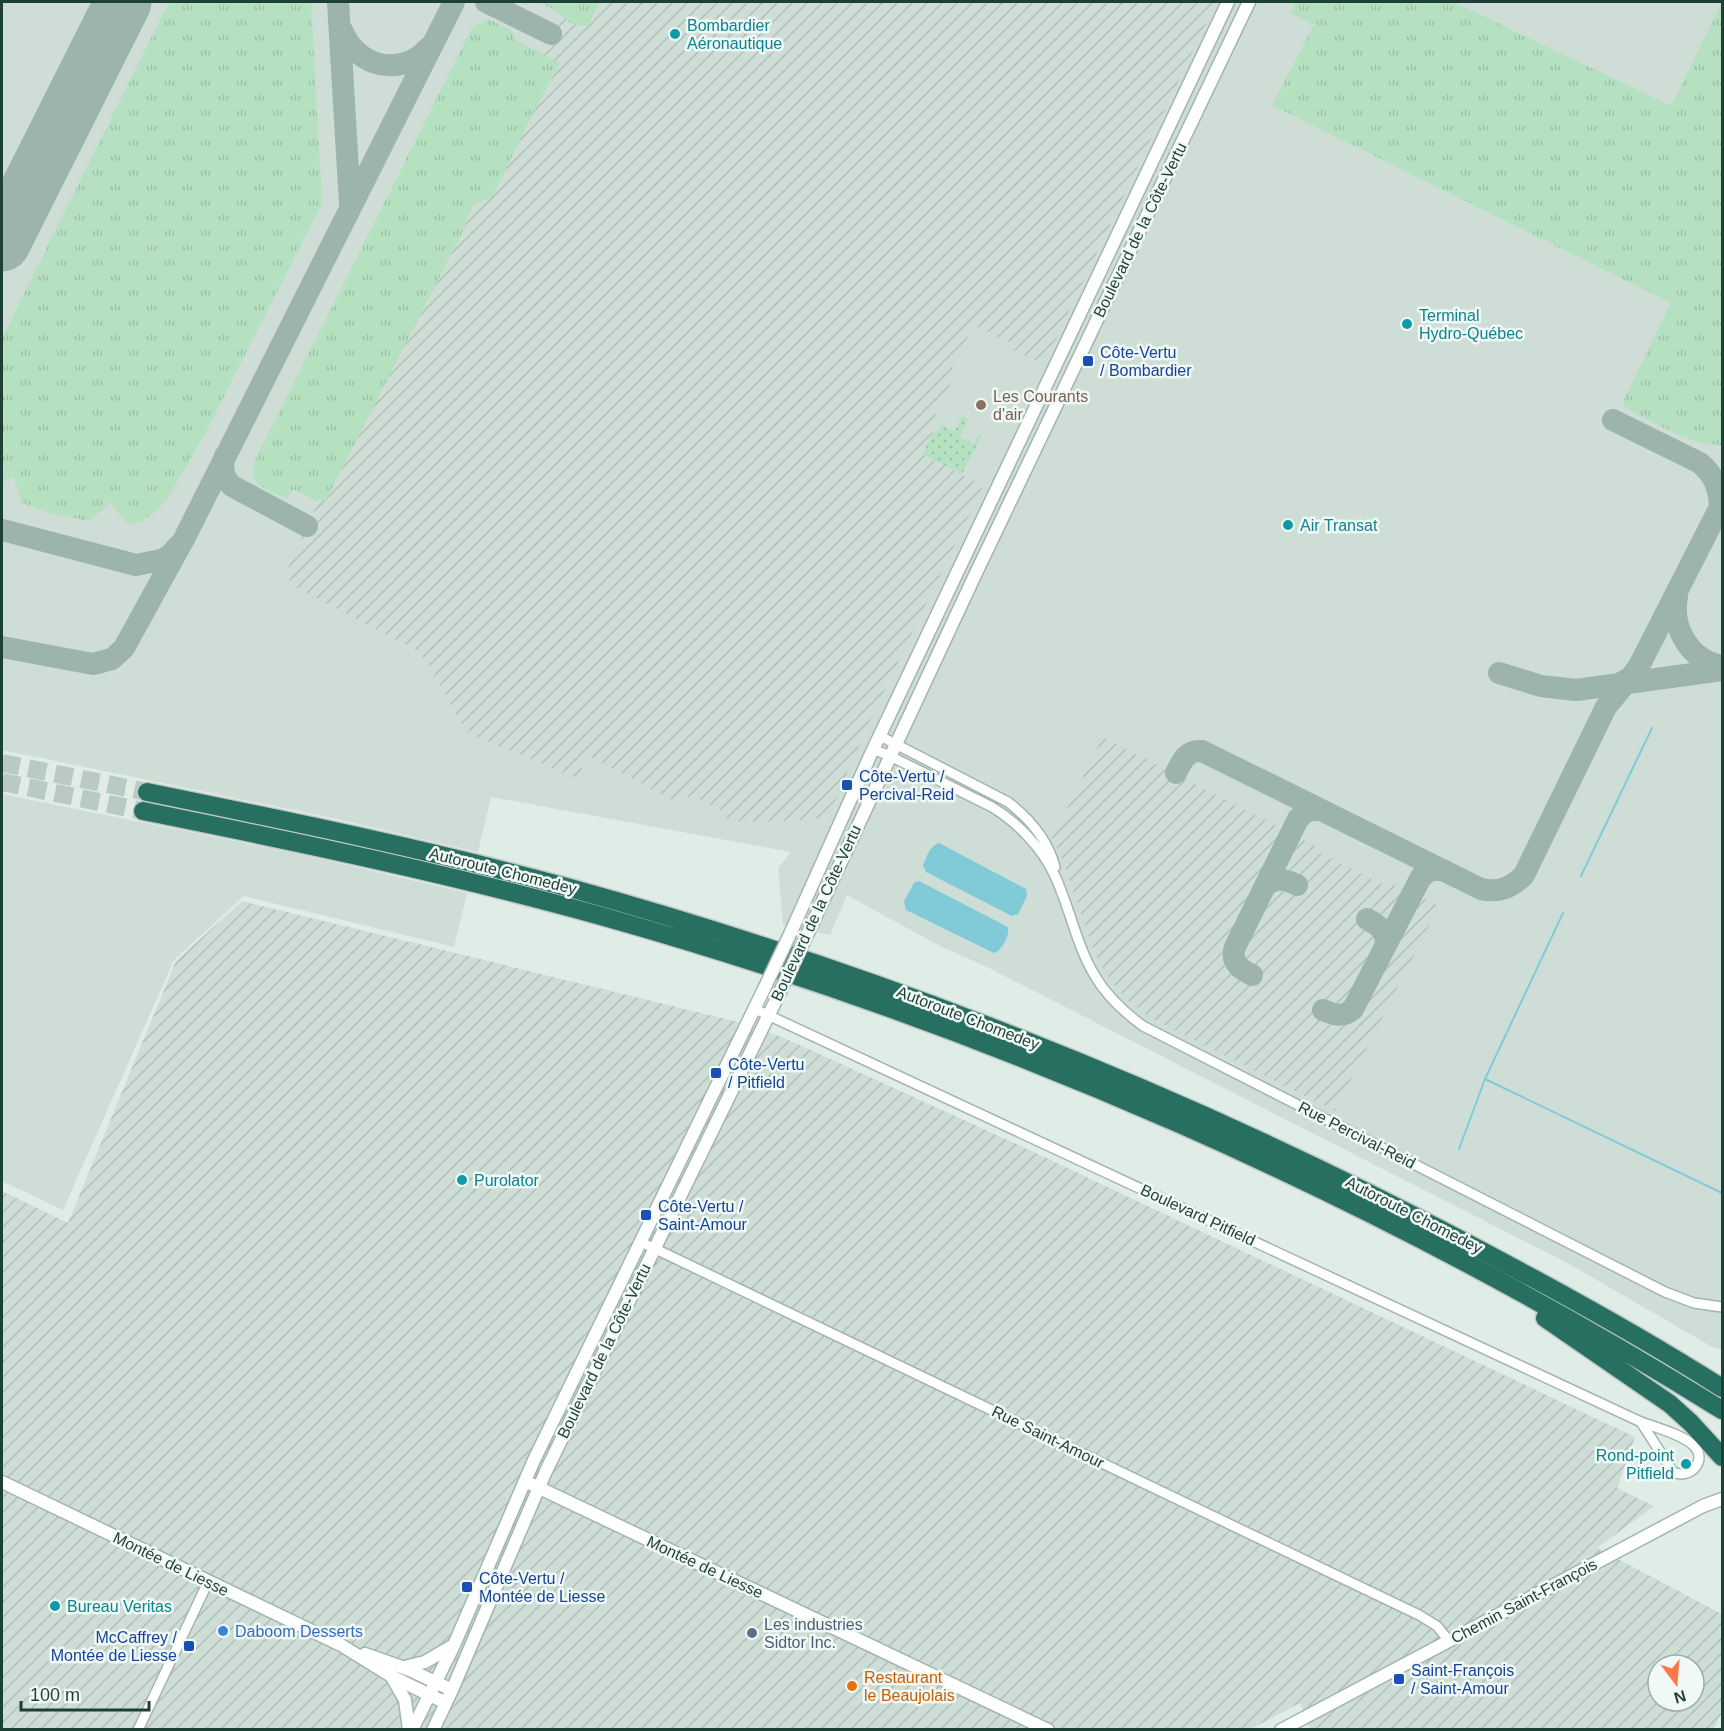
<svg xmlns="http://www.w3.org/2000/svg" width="1724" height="1731" font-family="Arial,sans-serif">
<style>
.built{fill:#ceddd6}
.industrial{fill:url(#industrial-furrows);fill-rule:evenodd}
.grass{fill:url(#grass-tufts)}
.park{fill:url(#park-dots)}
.water{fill:#81cbd9}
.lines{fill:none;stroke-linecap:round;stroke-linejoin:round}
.stream{stroke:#81cbd9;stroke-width:2}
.taxiway{stroke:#9cb4ac;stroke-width:22}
.runway{stroke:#9cb4ac;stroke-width:57}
.motorway-tunnel{stroke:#b9cac4;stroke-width:18;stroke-dasharray:18 9;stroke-linecap:butt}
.minor-casing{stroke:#a2b5ae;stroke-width:12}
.tertiary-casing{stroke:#a2b5ae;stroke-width:15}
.motorway-casing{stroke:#c0c9c7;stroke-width:21}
.minor{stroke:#fff;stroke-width:9}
.tertiary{stroke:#fff;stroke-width:12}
.motorway{stroke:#276f60;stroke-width:18}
.tertiary-bridge-casing{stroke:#a2b5ae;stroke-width:15;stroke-linecap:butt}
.tertiary-bridge{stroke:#fff;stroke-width:12}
.culture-dot{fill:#0f9aa8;stroke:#f0f9f5;stroke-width:2}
.transit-dot{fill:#1a4fb4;stroke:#f0f9f5;stroke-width:2}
.education-dot{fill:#8d6e63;stroke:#f0f9f5;stroke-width:2}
.shop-dot{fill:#3f7fe0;stroke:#f0f9f5;stroke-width:2}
.service-dot{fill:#5c6f8a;stroke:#f0f9f5;stroke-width:2}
.food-dot{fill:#e8710a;stroke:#f0f9f5;stroke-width:2}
.labels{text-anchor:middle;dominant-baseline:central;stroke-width:5;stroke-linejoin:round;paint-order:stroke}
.culture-label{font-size:16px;fill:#0d838f;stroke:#f0f9f5;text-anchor:start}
.street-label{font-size:16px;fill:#1e3f36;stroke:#f0f9f5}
.transit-label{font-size:16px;fill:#164399;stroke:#f0f9f5;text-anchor:start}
.education-label{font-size:16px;fill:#785e54;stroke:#f0f9f5;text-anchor:start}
.service-label{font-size:16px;fill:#4e5e75;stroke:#f0f9f5;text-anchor:start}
.shop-label{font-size:16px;fill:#366cbe;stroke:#f0f9f5;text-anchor:start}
.food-label{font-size:16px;fill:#c56008;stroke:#f0f9f5;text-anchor:start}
</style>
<defs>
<pattern id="industrial-furrows" width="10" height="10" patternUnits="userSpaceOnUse" patternTransform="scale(1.5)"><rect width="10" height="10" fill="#ceddd6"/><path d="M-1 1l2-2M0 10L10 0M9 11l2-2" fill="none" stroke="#b0bfb8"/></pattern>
<pattern id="grass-tufts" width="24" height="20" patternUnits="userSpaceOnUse" patternTransform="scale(1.5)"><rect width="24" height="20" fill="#b6e1c1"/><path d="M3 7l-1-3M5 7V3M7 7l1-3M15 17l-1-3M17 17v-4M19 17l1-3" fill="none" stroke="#9cc2a6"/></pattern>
<pattern id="park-dots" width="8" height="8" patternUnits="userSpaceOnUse" patternTransform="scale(1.5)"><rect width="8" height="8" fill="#b6e1c1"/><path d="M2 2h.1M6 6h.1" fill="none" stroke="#9cc2a6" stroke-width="1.8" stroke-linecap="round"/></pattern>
</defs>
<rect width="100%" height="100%" fill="#e0ede7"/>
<path class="built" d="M2 2H1722V1350L1714 1348 1571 1265 985 966 940 946 847 895 830 935 783 925 778 868 791 852 491 797 478 852 333 818 2 750Z
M2 794 303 855 467 893 454 947 244 896 174 960 63 1210 2 1181Z"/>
<path class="industrial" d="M564 2H1216L1044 364 1014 350 1012 344 974 325 952 368 957 371 928 430 933 433 923 454 983 486 873 714 828 817 810 820 746 822 721 817 723 811 694 796 673 800 586 755 579 779 482 739 471 734 461 723 427 661 416 650 291 585 287 570 318 502 317 501 540 59 567 3Z
M1103 737 1316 846 1315 851 1384 885 1387 881 1439 906 1335 1111 1151 1018 1126 999 1104 971 1093 949 1063 860 1052 838Z
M242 901 734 1021 782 1037 1038 1154 1635 1437 1617 1488 1654 1506 1597 1548 1722 1614V1712L1713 1730 1310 1729 1300 1703 1249 1730 2 1729V1191L68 1223 176 961ZM1658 1665H1694V1701H1658Z"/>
<path class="grass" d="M169 2H311L322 203 205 434 167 499 152 514 142 521 128 524 110 503 89 521 50 513 22 503 13 477 2 481V338Z
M538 2H600L588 25C572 28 568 21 557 12 552 8 544 5 538 2Z
M1296 2H1454L1671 106 1722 2V442L1721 445C1691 446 1652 421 1625 408L1623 401 1671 303 1272 105 1314 25 1290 13Z
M489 19 512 31 515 40 560 63 526 127 494 194C490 199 486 198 481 201 471 206 467 217 465 227L325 502 318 499 317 501 293 489 287 499C267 489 245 485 256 458L472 28Z"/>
<path class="park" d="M962 416 968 419 960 437 974 444 979 434 982 435 962 474 923 454 933 433 939 431 942 425 955 431Z"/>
<path class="water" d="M939 843 1026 889 1027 896 1018 914 1012 916 926 872 923 865C927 857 929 846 939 843Z
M919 881 1008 927C1010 935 1002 951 994 953L906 910 904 901 914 883Z"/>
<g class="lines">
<path class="stream" d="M1581 876 1652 728
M1485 1079 1722 1193
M1459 1149 1485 1079 1563 913"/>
<path class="taxiway" d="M338 2 350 204
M486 2 551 34
M342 30C356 67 401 78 428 48
M1613 420 1700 463C1715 476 1719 488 1720 507L1639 666 1630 678 1619 684
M225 456C221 468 223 478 232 486L307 526
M2 530 136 565 161 560 169 556 178 546
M1677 597C1671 629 1690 660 1722 666
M2 647 93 664 112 659 124 648 185 537 454 2
M1499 673 1541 686 1576 690 1722 670
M1176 773C1182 760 1187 750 1202 751L1481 889C1499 893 1511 888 1524 875L1606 707 1630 678
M1265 886C1277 877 1285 879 1297 885
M1367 919C1380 926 1388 932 1385 947
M1252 975C1240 969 1230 962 1235 947L1298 819 1308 810H1321
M1323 1010C1334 1015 1343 1018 1353 1009L1421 877 1431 870H1443"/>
<path class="runway" d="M2 243 123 2"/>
<path class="motorway-tunnel" d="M2 763 147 792
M2 782 143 811"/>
<defs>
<path id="minor" d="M880 736 1008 802C1030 819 1048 840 1055 867
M873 749 890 756 992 807C1017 822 1042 848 1054 874 1070 907 1076 945 1095 976 1107 997 1124 1012 1143 1026L1665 1292 1694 1303 1722 1307
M755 1009 1641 1422C1655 1427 1684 1435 1694 1446 1708 1461 1690 1480 1673 1472L1641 1422
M641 1242 1419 1615 1437 1626 1449 1641
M138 1730 208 1582"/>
<path id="tertiary" d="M791 932 870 756 1228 2
M806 937 976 573 1249 2
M2 1482 341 1645 391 1676 446 1703
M531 1484 1048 1730
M365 1654 410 1670 452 1690
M404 1667 425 1662 454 1645
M392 1677 405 1700 409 1730
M412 1730 454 1645 534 1460 764 989
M433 1730 452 1690 546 1471 779 994
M1281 1730 1703 1506 1722 1499"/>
<path id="motorway" d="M147 792C289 821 431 850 570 888 880 974 1179 1092 1463 1241 1551 1287 1639 1335 1722 1388
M143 811C297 842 450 874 601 916 993 1026 1376 1195 1722 1410
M1545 1318 1670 1404 1691 1423 1722 1457"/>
</defs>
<use href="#minor" class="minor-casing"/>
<use href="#tertiary" class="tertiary-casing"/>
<use href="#motorway" class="motorway-casing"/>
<use href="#minor" class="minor"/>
<use href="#tertiary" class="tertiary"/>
<use href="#motorway" class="motorway"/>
<defs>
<path id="tertiary-bridge" d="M764 989 791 932
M779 994 806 937"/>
</defs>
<use href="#tertiary-bridge" class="tertiary-bridge-casing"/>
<use href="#tertiary-bridge" class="tertiary-bridge"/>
</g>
<g class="culture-dot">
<circle cx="675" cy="34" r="6"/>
<circle cx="1407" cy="324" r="6"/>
<circle cx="1288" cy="525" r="6"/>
<circle cx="462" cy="1180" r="6"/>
<circle cx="1686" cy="1464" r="6"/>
<circle cx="55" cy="1606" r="6"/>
</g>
<g class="transit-dot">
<rect x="1082" y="355" width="12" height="12" rx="3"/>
<rect x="841" y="779" width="12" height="12" rx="3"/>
<rect x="710" y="1067" width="12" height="12" rx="3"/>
<rect x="640" y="1209" width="12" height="12" rx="3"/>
<rect x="461" y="1581" width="12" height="12" rx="3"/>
<rect x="183" y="1640" width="12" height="12" rx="3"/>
<rect x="1393" y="1673" width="12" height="12" rx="3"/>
</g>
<circle class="education-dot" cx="981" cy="405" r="6"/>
<circle class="shop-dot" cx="223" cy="1631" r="6"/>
<circle class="service-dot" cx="752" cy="1633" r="6"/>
<circle class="food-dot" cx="852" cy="1686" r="6"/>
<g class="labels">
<g class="culture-label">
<text x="687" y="25">Bombardier<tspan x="687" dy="18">Aéronautique</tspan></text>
<text x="1419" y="315">Terminal<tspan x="1419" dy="18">Hydro-Québec</tspan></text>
<text x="1300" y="525">Air Transat</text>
<text x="474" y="1180">Purolator</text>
<text x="1674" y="1455" text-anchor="end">Rond-point<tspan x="1674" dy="18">Pitfield</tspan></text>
<text x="67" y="1606">Bureau Veritas</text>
</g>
<g class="street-label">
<text transform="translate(1140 230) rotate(-64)">Boulevard de la Côte-Vertu</text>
<text transform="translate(503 871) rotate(14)">Autoroute Chomedey</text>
<text transform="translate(816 913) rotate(-65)">Boulevard de la Côte-Vertu</text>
<text transform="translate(968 1018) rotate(21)">Autoroute Chomedey</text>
<text transform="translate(1357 1135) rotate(27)">Rue Percival-Reid</text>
<text transform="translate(1198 1215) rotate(25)">Boulevard Pitfield</text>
<text transform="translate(1414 1215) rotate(27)">Autoroute Chomedey</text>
<text transform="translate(604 1351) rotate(-64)">Boulevard de la Côte-Vertu</text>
<text transform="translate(1048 1437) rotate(26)">Rue Saint-Amour</text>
<text transform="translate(171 1564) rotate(26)">Montée de Liesse</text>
<text transform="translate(705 1567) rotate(25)">Montée de Liesse</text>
<text transform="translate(1524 1601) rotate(-28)">Chemin Saint-François</text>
</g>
<g class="transit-label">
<text x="1100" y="352">Côte-Vertu<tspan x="1100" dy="18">/ Bombardier</tspan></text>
<text x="859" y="776">Côte-Vertu /<tspan x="859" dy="18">Percival-Reid</tspan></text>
<text x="728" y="1064">Côte-Vertu<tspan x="728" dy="18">/ Pitfield</tspan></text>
<text x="658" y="1206">Côte-Vertu /<tspan x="658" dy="18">Saint-Amour</tspan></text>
<text x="479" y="1578">Côte-Vertu /<tspan x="479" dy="18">Montée de Liesse</tspan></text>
<text x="177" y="1637" text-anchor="end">McCaffrey /<tspan x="177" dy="18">Montée de Liesse</tspan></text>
<text x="1411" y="1670">Saint-François<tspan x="1411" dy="18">/ Saint-Amour</tspan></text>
</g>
<g class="education-label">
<text x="993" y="396">Les Courants<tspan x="993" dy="18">d'air</tspan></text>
</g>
<g class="service-label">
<text x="764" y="1624">Les industries<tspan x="764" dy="18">Sidtor Inc.</tspan></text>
</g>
<g class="shop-label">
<text x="235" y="1631">Daboom Desserts</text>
</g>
<g class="food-label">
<text x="864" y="1677">Restaurant<tspan x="864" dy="18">le Beaujolais</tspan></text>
</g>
</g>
<rect width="1724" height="1731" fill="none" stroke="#1e3f36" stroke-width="6"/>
<g transform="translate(1676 1683) rotate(164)"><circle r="28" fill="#f0f9f5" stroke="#9cafa9" stroke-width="1.5"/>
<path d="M0-4.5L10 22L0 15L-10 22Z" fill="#ff774b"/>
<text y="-9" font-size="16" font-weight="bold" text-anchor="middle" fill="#1e3f36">N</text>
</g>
<path d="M21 1701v9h128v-9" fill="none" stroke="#1e3f36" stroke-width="3"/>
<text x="30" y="1701" font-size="18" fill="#1e3f36" stroke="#f0f9f5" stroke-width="4.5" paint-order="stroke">100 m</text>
</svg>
